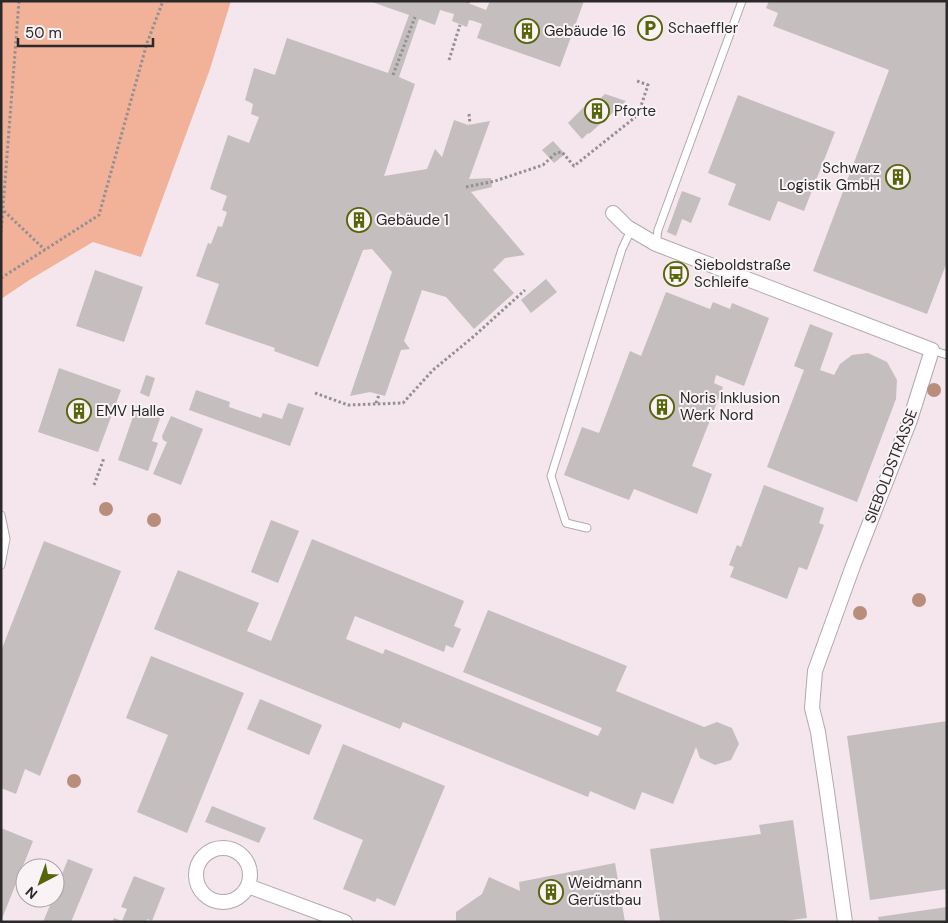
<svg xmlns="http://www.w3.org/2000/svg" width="948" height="923" font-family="'DM Sans',sans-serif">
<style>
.built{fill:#f4e6ec;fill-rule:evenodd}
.green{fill:#f1b299}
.building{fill:#c4bebe}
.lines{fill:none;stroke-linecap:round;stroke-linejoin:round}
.service-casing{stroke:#b0aaac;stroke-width:9}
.minor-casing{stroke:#b0aaac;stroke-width:16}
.path{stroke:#949091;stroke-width:3;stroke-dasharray:2.5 2.5;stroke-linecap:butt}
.service{stroke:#fff;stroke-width:7}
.minor{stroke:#fff;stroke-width:14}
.tree{fill:#b98d7b}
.labels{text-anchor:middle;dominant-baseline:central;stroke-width:4;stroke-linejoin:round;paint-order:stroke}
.poi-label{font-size:15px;fill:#2b292a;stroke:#f9f3f5;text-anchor:start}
.street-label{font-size:15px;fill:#2b292a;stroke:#f9f3f5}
</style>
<rect width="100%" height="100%" fill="#f9f3f5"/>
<path class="built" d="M231 1H947V922H1V299L31 279 93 242 210 69ZM25 868H55V898H25Z"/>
<path class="green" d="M1 1H231L210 69 141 257 93 242 31 279 1 299Z"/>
<path class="building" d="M369 1H463L486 10 490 1H584L560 67 477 38 482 24 474 21 469 20 467 27 452 21 454 14 440 10 435 25 419 19 399 77 415 84 384 176 427 169 435 149 442 157 454 120 468 125 490 121 469 179 491 178 492 187 471 192 525 255 505 258 493 270 514 293 474 329 446 297 422 290 404 341 410 349 401 350 385 396 370 392 350 396 392 272 372 249 363 250 318 367 274 351 275 348 205 324 219 284 196 276 208 243 211 244 218 226 222 227 227 212 222 210 227 196 210 189 228 135 249 143 259 117 251 114 253 104 245 100 254 68 275 75 287 38 388 73 409 15Z
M769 1H947V262L927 314 813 271 889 70 773 26 778 13 766 8Z
M605 94 626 101 589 134 588 133 582 139 568 123 588 103 592 106Z
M738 95 835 132 804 211 778 201 770 221 728 205 736 184 708 173Z
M553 141 565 154 554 163 542 150Z
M682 191 701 198 691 223 682 219 676 236 667 232Z
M95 270 143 287 124 342 76 326Z
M546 279 557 292 531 313 521 300Z
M666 292 710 309 713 302 730 309 732 303 769 318 744 386 716 375 714 383 723 387 692 466 712 474 697 514 634 489 629 500 564 475 582 427 599 433 630 351 641 356Z
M810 324 833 333 820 370 834 375 840 364 852 355 868 353 887 362 897 380 896 399 857 502 767 467 804 370 794 366Z
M59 368 121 390 98 452 38 432Z
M146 375 155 378 149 397 140 393Z
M196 390 230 402 229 407 261 418 263 413 282 419 288 403 304 408 290 446 189 410Z
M137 405 162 413 152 441 158 443 148 471 118 460Z
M171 416 203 429 181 485 153 474 167 442 163 440 162 436Z
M764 485 824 508 819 523 824 525 807 570 799 567 787 599 730 577 734 567 729 565 737 545 741 547Z
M271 520 299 531 278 583 251 572Z
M312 539 464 601 454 626 461 629 453 648 446 645 444 652 355 616 346 639 383 654 385 649 598 736 602 728 463 672 488 610 627 666 616 691 704 727 717 722 732 728 739 744 731 760 715 765 700 758 696 747 673 804 642 792 635 810 590 791 588 797 403 722 400 729 154 629 178 570 259 603 247 631 271 641Z
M44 541 121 571 40 776 25 769 16 794 1 788V651Z
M151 656 244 693 187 833 137 812 168 735 126 718Z
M260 699 322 725 309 755 247 729Z
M947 721V889L870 900 847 736Z
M343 744 445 786 395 906 377 898 375 902 343 889 363 840 313 819Z
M212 806 266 828 259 843 205 822Z
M793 820 807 918 776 922H660L650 849 761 834 759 825Z
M1 828 33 841 1 921Z
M68 859 93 869 71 922H43L53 898H55V892Z
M615 863 625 922H456V912L482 894 489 877 520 891 519 882Z
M134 876 165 888 152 921 147 919 146 922H112L114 918 122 921 127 909 121 907Z
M947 907V922H879L878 917Z"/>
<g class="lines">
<defs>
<path id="service" d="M656 244 658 230 742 1
M932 350 947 355
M1 515 6 539 1 565
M587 528 566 523 551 476 622 249 631 230"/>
<path id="minor" d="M613 213 627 227 656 244 932 350 910 420 853 566 815 671 812 708 818 732 827 792 845 922
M196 875a27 27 0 1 1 54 0a27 27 0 1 1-54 0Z
M248 886 345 922"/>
</defs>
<use href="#service" class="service-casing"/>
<use href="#minor" class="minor-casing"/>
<path class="path" d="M468 3V1
M449 60 460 25
M393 75 415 17
M469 114 470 124
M466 187 495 181 543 165 556 153 562 152 574 166 638 115 648 85 637 81
M4 211 45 250
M1 233 19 1
M1 278 99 215 147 43 163 1
M315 393 348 405 403 403 433 370 473 337 525 290
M376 403 379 395
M94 485 104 458"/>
<use href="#service" class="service"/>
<use href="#minor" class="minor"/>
</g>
<g class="tree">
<circle cx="934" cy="390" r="7"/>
<circle cx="106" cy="509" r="7"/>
<circle cx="154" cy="520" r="7"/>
<circle cx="919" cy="600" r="7"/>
<circle cx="860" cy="613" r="7"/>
<circle cx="74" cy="781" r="7"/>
</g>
<defs>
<symbol id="parking-ring" viewBox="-11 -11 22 22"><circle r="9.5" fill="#f9f3f5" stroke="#57650a" stroke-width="1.5"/><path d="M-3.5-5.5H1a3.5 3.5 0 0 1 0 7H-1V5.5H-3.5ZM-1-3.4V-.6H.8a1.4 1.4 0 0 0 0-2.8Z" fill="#57650a"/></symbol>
<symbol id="building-ring" viewBox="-11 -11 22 22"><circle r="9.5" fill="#f9f3f5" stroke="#57650a" stroke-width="1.5"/><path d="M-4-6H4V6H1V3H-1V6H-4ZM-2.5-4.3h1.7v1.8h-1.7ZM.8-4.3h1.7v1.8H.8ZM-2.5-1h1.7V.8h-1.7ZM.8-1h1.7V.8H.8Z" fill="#57650a"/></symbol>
<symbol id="bus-ring" viewBox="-11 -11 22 22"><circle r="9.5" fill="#f9f3f5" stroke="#57650a" stroke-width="1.5"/><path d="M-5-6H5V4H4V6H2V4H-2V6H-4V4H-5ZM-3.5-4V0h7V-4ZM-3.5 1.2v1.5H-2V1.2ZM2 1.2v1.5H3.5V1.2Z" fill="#57650a"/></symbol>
</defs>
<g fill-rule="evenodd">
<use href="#parking-ring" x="636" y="14" width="28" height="28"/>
<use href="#building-ring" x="513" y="17" width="28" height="28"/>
<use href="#building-ring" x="583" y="97" width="28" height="28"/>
<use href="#building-ring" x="884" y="163" width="28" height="28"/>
<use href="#building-ring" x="345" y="206" width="28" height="28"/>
<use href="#bus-ring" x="662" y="260" width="28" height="28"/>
<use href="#building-ring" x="648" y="393" width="28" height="28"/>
<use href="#building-ring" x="65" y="397" width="28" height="28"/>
<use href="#building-ring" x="537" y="878" width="28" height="28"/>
</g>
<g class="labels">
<g class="poi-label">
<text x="668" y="28">Schaeffler</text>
<text x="544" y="31">Gebäude 16</text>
<text x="614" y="111">Pforte</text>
<text x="880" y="168" text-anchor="end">Schwarz<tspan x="880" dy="17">Logistik GmbH</tspan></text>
<text x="376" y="220">Gebäude 1</text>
<text x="694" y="265">Sieboldstraße<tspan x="694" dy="17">Schleife</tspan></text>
<text x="680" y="398">Noris Inklusion<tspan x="680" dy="17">Werk Nord</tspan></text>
<text x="96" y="411">EMV Halle</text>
<text x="568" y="883">Weidmann<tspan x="568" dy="17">Gerüstbau</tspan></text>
</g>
<g class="street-label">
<text transform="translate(891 466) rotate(-69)">SIEBOLDSTRASSE</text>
</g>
</g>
<rect width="948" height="923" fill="none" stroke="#2b292a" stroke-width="5"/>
<g transform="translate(40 883) rotate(221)"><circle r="24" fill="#f9f3f5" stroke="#a7a2a4"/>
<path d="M0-4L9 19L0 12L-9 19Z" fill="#57650a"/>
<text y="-8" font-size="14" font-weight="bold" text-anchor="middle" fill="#2b292a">N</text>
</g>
<path d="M18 38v8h135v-8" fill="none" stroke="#2b292a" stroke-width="2.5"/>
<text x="25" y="38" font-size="15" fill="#2b292a" stroke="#f9f3f5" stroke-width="4" paint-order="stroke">50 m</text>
</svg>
